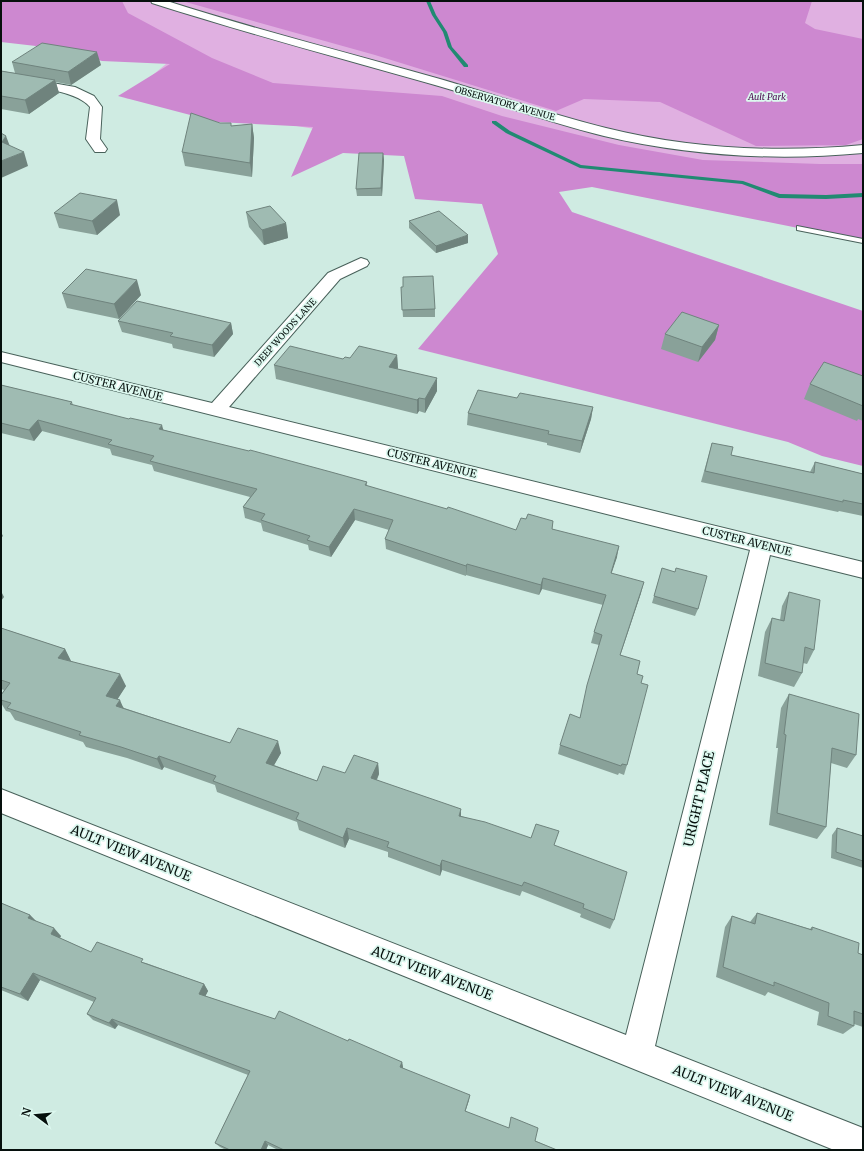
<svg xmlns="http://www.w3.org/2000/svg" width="864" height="1151" font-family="Merriweather,serif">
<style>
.green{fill:#e0b0e1}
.forest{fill:#cd88d0}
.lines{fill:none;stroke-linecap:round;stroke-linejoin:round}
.stream{fill:#218a72;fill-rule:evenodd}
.service-casing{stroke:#48615a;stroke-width:2}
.minor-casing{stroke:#48615a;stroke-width:2}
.tertiary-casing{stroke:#48615a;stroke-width:2}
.service{fill:#fff;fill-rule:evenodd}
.minor{fill:#fff;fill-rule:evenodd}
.tertiary{fill:#fff;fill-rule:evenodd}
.wall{fill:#89a199}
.shaded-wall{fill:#6f837d}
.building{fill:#9fbbb2;stroke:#6f837d}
.labels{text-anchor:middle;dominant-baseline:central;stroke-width:3.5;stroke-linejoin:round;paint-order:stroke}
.far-park-label{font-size:9px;font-style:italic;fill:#49084d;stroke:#dcf8ef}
.far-street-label{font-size:9px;fill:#06100d;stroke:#dcf8ef}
.street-label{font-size:11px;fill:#06100d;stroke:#dcf8ef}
.near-street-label{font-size:13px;fill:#06100d;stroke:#dcf8ef}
</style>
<rect width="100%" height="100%" fill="#cfebe2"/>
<path class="green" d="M1 1H863V201L321 130 125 98 172 59Z"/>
<path class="forest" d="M1 1H122L128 13 212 58 273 83 442 96 502 116 619 145 703 160 820 164H863V241L592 187 559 192 572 212 863 311V466L822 456 788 442 418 349 498 254 482 204 415 199 404 156 343 153 291 177 313 127 217 122 118 96 170 64 102 61 62 49 1 42Z
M182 1H812L805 23 815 29 863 39V139L846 145 756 146 660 102 584 99 556 111 375 55Z"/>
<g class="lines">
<path class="stream" d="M426 1H430L436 15 447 32 452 47 468 65V67H464L448 47 443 32 432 15Z
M492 121H496L510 131 581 165 743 181 780 194 826 195 863 193V197L826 199 779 198 742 184 580 168 506 133 492 123Z"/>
<defs>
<path id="service" d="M797 226 863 239V243L797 230Z"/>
<path id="minor" d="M1 74 75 87 94 96 102 107 100 139 107 149 105 152H95L86 139 90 107C76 89 24 86 1 82Z
M361 258 367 260 369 263 367 266 340 279 229 407 863 562V578L770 555 655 1046 863 1128V1150H834L1 813V789L626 1035 750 550 1 362V352L212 403 328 273Z"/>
<path id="tertiary" d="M151 1H167C257 30 349 53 440 79 495 95 550 114 606 128 690 149 777 153 863 145V153C776 161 689 156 604 136 547 122 491 101 435 85 340 58 246 33 152 3Z"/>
</defs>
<use href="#service" class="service-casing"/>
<use href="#minor" class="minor-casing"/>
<use href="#tertiary" class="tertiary-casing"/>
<use href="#service" class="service"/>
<use href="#minor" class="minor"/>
<use href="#tertiary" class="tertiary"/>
</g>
<path class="wall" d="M12 62 101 65 71 85 56 82 59 93 29 114 1 109V71L15 73Z
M220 123 232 126 252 124 254 138 252 177 185 166 182 152Z
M383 153 384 160 382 196H357L356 189Z
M246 212 286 223 288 238 264 245 249 227Z
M54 213 120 215 97 235 59 228Z
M409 221 468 243 436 253 409 228Z
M401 287 435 309V317H403Z
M62 293 141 295 119 319 67 308Z
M118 321 231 323 233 334 214 357 173 348 172 344 122 332Z
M719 325 715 340 698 362 661 349 665 334Z
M397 355 398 368 397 369 437 391 425 413 419 411 417 414 276 379 274 365 343 359 350 358Z
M863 376V421L858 419 857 421 804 399 810 384Z
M1 385 72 402 73 405 164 430 367 482V486L516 530 526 519 553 521 552 529 617 557 611 573 641 593 620 655 637 674 641 683 627 765 624 775 619 773 618 775 558 754 560 745 580 718 599 645 591 643 594 632 603 605 542 589 539 595 466 575V576L386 549 385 539 389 530 355 520 331 557 309 550 308 545 263 531 261 523 245 518 243 507 250 497 154 471 152 465 112 455 110 449 42 431 34 441 1 433Z
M517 398 593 407 591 419 580 453 547 445V443L467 425 468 413Z
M712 443 731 455 810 472 815 462 863 474V516L839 511 838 512 701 482Z
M662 568 698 609 695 616 652 603Z
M789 592 814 650 807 664 803 663 802 673 794 687 758 676 765 632 772 618 780 620 782 606Z
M1 628 65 649 71 661 126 686 117 699 124 708 230 743 281 753 274 765 317 781 378 763 379 774 377 780 461 816 555 846 614 920 610 929 580 917 581 914 522 891 520 896 442 870 440 876 388 857V852L349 839 345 848 299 830 297 822 217 792 215 785 164 767 162 770 127 758 86 747 83 742 15 720 10 712 6 711 1 703V695L4 690 1 689Z
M789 694 856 755 847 768 831 763 826 827 817 839 769 825 778 748H776L781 708Z
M837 828 863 836V868L831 858 832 835Z
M1 903 30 915 37 922 61 936 60 938 91 952 146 963 204 984 208 991 205 996 275 1019 348 1041 402 1062 403 1068 469 1100 465 1111 557 1150H278L268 1145 266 1150H226L220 1147 215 1143 248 1075 118 1025 115 1029 93 1020 87 1014 94 1002 40 980 28 1001 1 990Z
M757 913 810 929 812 927 858 953 863 955V1027L854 1024V1026L843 1034 817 1025 819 1012 768 992 765 996 716 977 725 927 732 916 750 922Z"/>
<path class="shaded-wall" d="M97 52 101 65 71 85 68 72Z
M55 80 59 93 29 114 25 100Z
M252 124 254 138 252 177 250 163Z
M6 136 11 149 2 142Z
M24 152 28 166 1 178V161Z
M383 153 384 160 382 196 381 188Z
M117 200 120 215 97 235 92 221Z
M286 223 288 238 264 245 262 230Z
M468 235V243L436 253V246Z
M137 280 141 295 119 319 114 304Z
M231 323 233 334 214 357 212 345Z
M719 325 715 340 698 362 702 347Z
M397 355 398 368 390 380 389 367Z
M437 378V391L425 413V399Z
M419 398V411L417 414V400Z
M593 407 591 419 580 453 582 441Z
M38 420 42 431 34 441 29 430Z
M162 425 165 436 159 429Z
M354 509 355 520 331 557 329 547Z
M1 532 3 536 1 538Z
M619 546 617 557 608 584 611 573Z
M467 564 466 575V576V566Z
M543 578 542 589 539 595 541 585Z
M644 582 641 593 617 665 620 655Z
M1 591 4 597 1 601Z
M65 649 71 661 58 658Z
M120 674 126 686 112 708 106 696Z
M120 700 125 712 116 706Z
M278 741 281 753 269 774 266 763Z
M159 756 164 767 162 770 157 759Z
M378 763 379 774 372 789 371 778Z
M461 809V820L459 816Z
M347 828 349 839 345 848 343 838Z
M442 860V870L440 876V866Z
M30 915 37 922 28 918Z
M54 928 61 936 58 941 51 934Z
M33 973 40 980 28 1001 20 994Z
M204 984 208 991 203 1001 199 994Z
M112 1019 118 1025 115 1029 109 1023Z
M402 1062 403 1067 401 1072 400 1067Z
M470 1095 469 1100 464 1116 465 1111Z
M265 1141 268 1145 266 1150H261Z"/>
<path class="building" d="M42 43 97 52 68 72 12 62Z
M1 71 55 80 25 100 1 96Z
M191 113 220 123H231V126L252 124 250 163 182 152Z
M1 133 6 136 2 142 24 152 1 161Z
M359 153H383L381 188 356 189Z
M80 193 117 200 92 221 54 213Z
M270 206 286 223 262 230 246 212Z
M439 211 468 235 436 246 409 221Z
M86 269 137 280 114 304 62 293Z
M433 276 435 309 402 310 401 287H403V277Z
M137 301 231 323 212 345 170 336 173 333 118 321Z
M682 312 719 325 702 347 665 334Z
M290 346 343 359 345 357 350 358 359 346 397 355 389 367 437 378 425 399 419 398 417 400 274 365Z
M824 362 863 376V406L810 384Z
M1 385 72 402 70 404 129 419 130 418 162 425 159 429 249 451 250 450 331 472 367 482 365 485 447 509 448 507 516 530 521 518 526 519 528 514 553 521 552 529 619 546 611 573 644 582 620 655 640 661 637 674 643 676 641 683 648 685 627 765 622 764 621 766 560 745 570 714 580 718 587 685 602 635 594 632 606 595 543 578 541 585 467 564 466 566 385 539 393 520 354 509 329 547 307 540 310 536 261 520 265 514 243 507 257 489 150 461 154 456 108 444 112 440 38 420 29 430 1 423Z
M478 390 517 398 520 393 593 407 582 441 548 434 549 431 468 413Z
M712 443 733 447 731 455 814 473 815 462 863 474V504L843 500V502L705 471Z
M662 568 675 572 676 568 707 576 698 609 654 596Z
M789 592 820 600 814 650 805 647 802 673 765 663 772 618 784 621Z
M1 628 65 649 58 658 120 674 106 696 120 700 116 706 230 743 238 728 278 741 266 763 317 781 323 766 345 773 354 755 378 763 371 778 461 809 459 816 485 822 531 838 536 824 559 831 554 845 627 872 614 920 583 908 584 904 524 882 522 886 442 860 440 866 387 847 389 842 347 828 343 838 296 819 299 813 213 781 216 776 159 756 157 759 121 747 79 735 81 732 7 708 11 703 1 700V695L10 683 1 680Z
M789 694 859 714 856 755 832 748 826 827 777 813 786 735 784 734Z
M837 828 863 836V861L836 852Z
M1 903 30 915 28 918 54 928 51 934 91 952 97 942 143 959 141 962 204 984 199 994 275 1019 279 1011 348 1041 349 1039 402 1062 400 1067 470 1095 465 1111 509 1128 511 1117 538 1128 535 1141 557 1150H284L265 1141 261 1150H230L215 1143 250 1071 112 1019 109 1023 87 1014 96 998 33 973 20 994 1 987Z
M757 913 812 930V927L859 943 858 953 863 955V1014L854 1011V1026L828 1016 829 1003 774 982V986L723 967 732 916 755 924Z"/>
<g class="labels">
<g class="far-park-label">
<text x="767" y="96">Ault Park</text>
</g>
<g class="far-street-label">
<text transform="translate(505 103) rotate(16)">OBSERVATORY AVENUE</text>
<text transform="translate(285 332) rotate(-48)">DEEP WOODS LANE</text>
</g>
<g class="street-label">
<text transform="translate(118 386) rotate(14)">CUSTER AVENUE</text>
<text transform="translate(432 463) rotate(14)">CUSTER AVENUE</text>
<text transform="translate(747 541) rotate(14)">CUSTER AVENUE</text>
</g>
<g class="near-street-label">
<text transform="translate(699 799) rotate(-77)">URIGHT PLACE</text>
<text transform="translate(131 853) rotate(22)">AULT VIEW AVENUE</text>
<text transform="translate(432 973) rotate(21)">AULT VIEW AVENUE</text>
<text transform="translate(733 1093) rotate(22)">AULT VIEW AVENUE</text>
</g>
</g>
<rect width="864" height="1151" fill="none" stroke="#06100d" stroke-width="4"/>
<g transform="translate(36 1115) rotate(286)" stroke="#dcf8ef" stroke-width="3" paint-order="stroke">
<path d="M0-3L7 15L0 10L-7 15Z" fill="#06100d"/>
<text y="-6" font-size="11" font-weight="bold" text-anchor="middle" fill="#06100d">N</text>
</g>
</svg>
